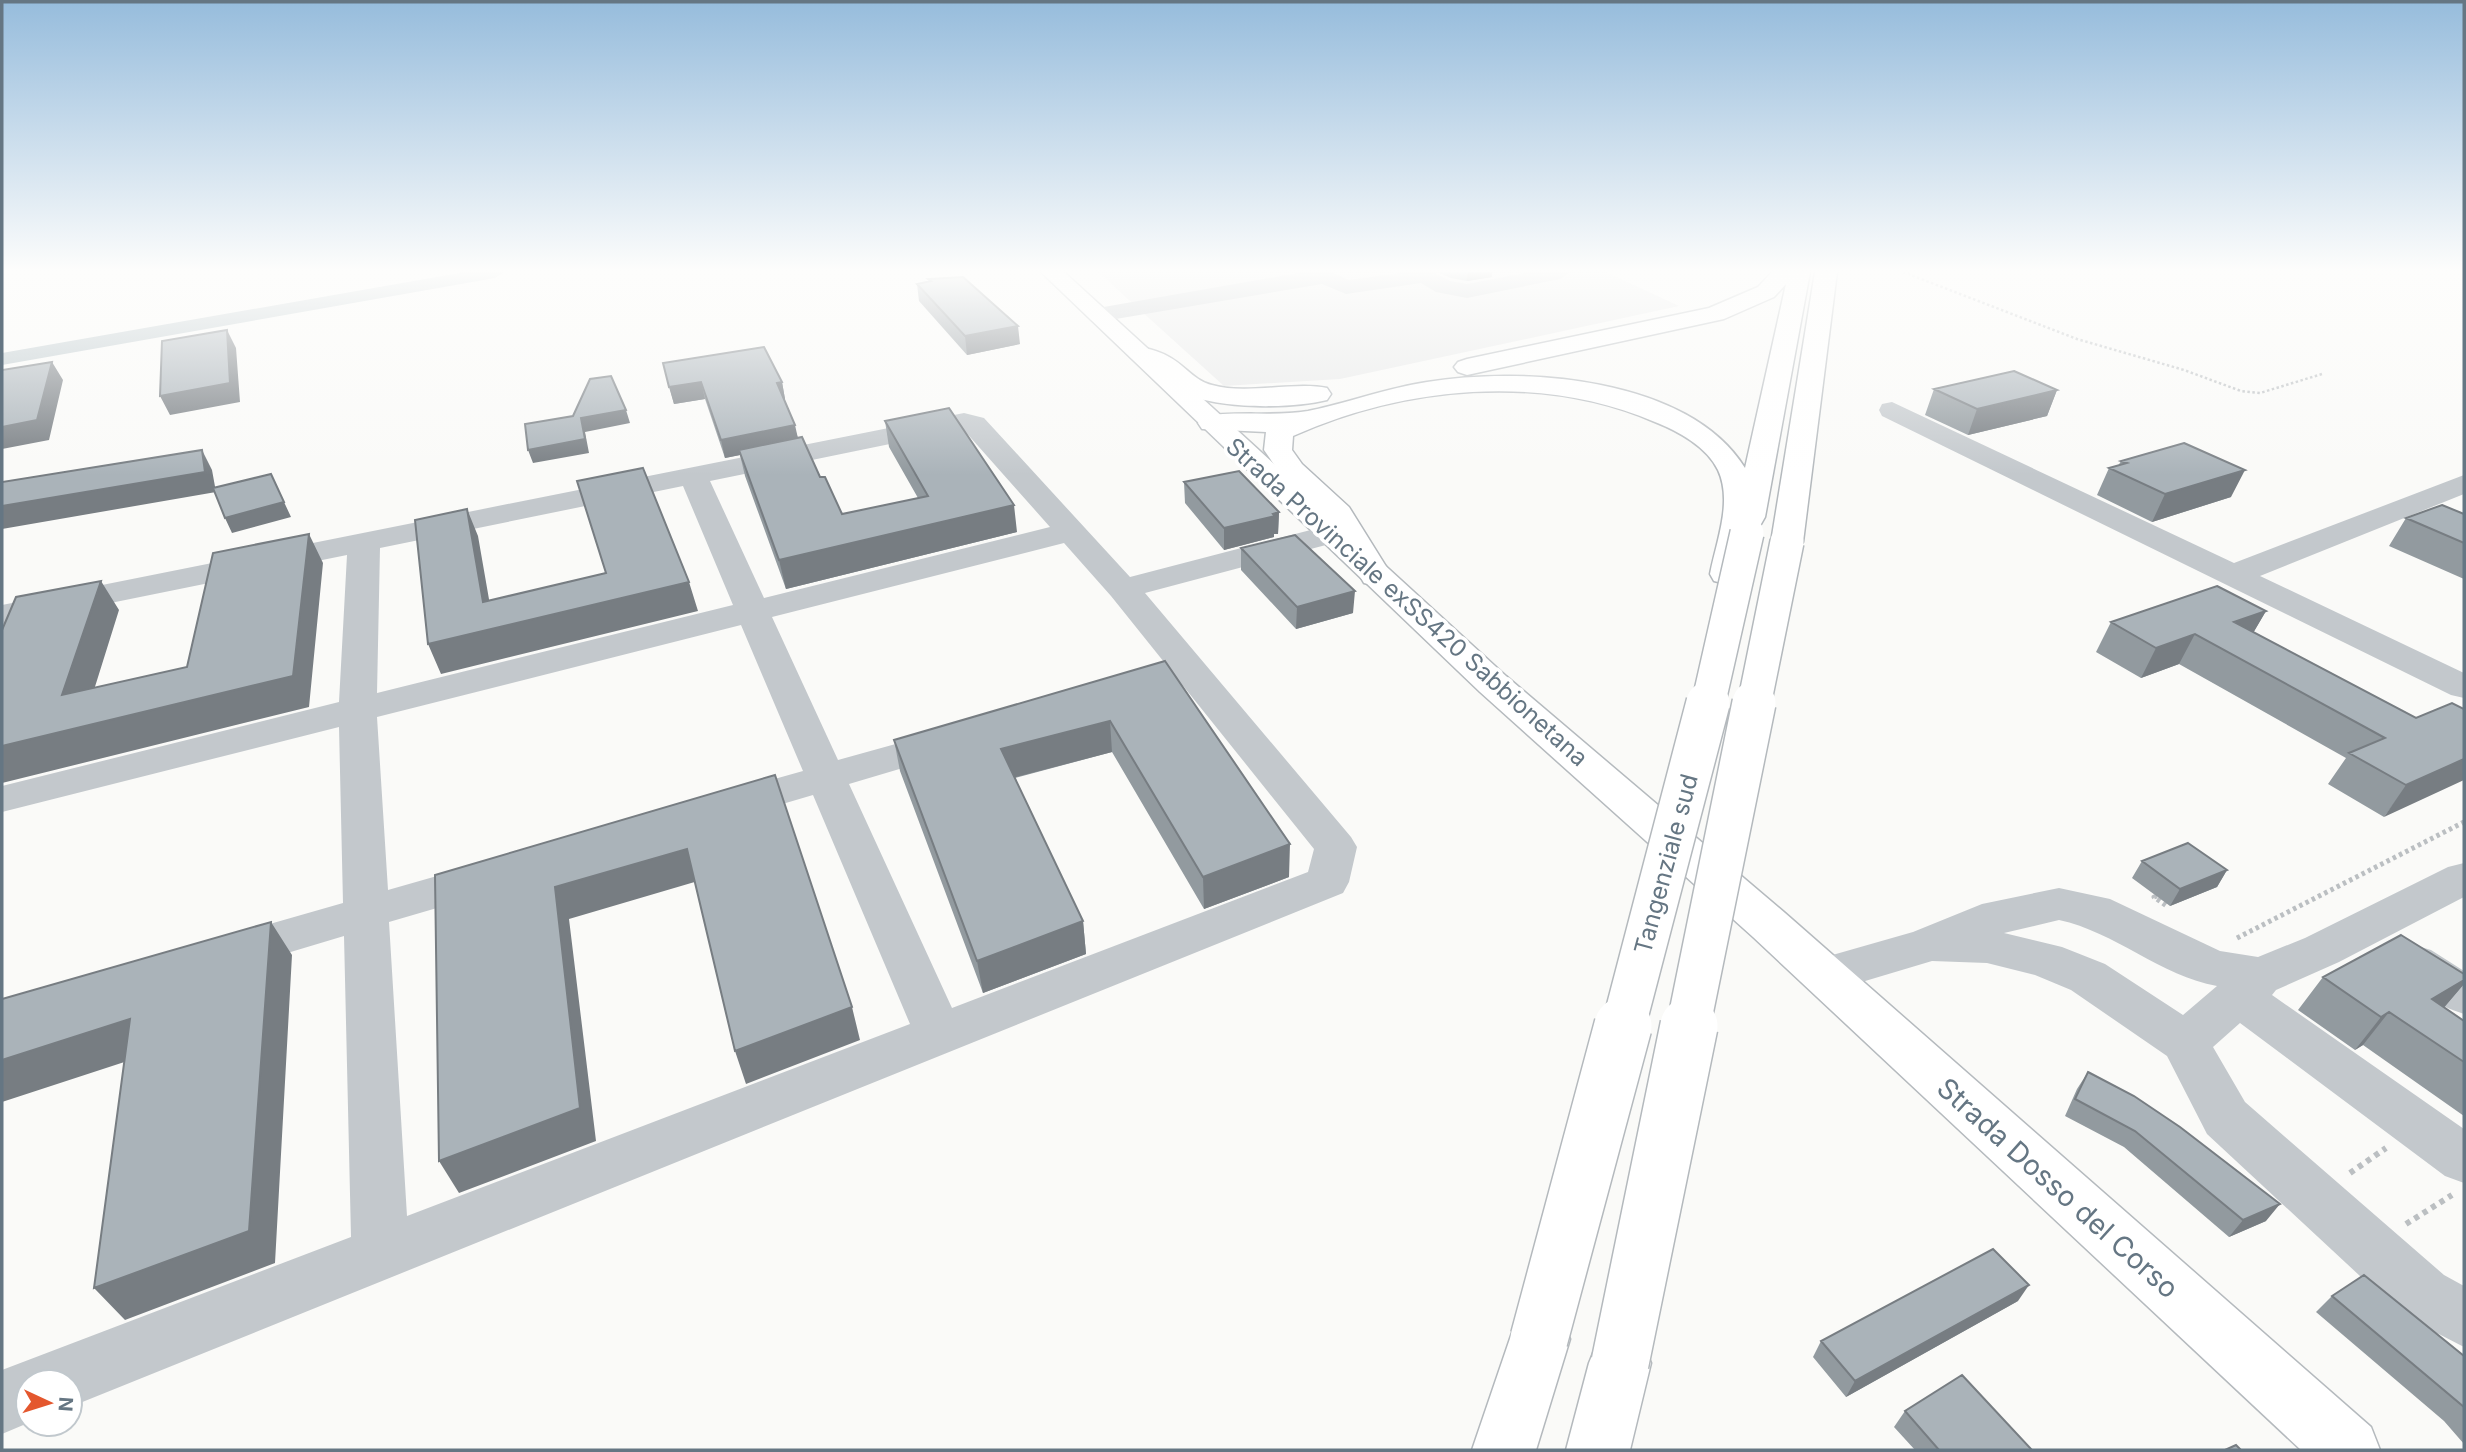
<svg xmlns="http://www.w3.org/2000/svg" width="2466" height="1452" font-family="Inter,sans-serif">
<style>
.built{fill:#e8e9e9}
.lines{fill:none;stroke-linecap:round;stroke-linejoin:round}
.canal{fill:#bbc7cb;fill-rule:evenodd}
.major-casing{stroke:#b5babe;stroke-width:3}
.highway-casing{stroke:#b4b9bd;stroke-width:3}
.path-far2{stroke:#bbbfc2;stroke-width:2.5;stroke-dasharray:2.5 2.5;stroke-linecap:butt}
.path-far1{stroke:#bbbfc2;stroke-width:5;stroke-dasharray:3.5 3.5;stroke-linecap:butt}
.path{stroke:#bbbfc2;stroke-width:6;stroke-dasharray:5 5;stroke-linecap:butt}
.minor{fill:#c3c8cc;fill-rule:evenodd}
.major{fill:#fff;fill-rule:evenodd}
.highway{fill:#fff;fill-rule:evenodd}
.highway-bridge-far2-casing{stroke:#b4b9bd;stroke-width:36;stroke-linecap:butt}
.highway-bridge-far1-casing{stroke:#b4b9bd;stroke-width:46;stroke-linecap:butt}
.highway-bridge-casing{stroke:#b4b9bd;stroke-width:60;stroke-linecap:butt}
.highway-bridge-far2{stroke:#fff;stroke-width:33}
.highway-bridge-far1{stroke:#fff;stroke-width:43}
.highway-bridge{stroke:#fff;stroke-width:57}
.wall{fill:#929a9f}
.shaded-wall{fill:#777d82}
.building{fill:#aab3b9;stroke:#777d82;stroke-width:2}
.labels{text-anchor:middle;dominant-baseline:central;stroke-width:7;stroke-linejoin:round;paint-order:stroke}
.street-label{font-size:24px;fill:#657683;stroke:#fff}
.near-street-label{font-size:28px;fill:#657683;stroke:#fff}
</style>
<rect width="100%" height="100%" fill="#fafaf8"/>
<path class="built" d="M1098 272H1606L1679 306 1340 379 1224 386Z"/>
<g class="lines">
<path class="canal" d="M465 272H504L495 278 2 365V353Z"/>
<defs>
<path id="major" d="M1041 272H1064L1506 676 1785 913 2371 1427 2380 1450H2301L1753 937 1480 692Z"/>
<path id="highway" d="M1772 272H1810L1765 517 1761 524 1751 526 1742 574 1738 581 1726 584 1714 581 1710 574C1716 542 1733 502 1718 470 1707 447 1678 431 1655 422 1542 373 1405 386 1293 436L1292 450 1302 464 1349 507 1392 576 1388 583 1376 586 1364 583 1326 519 1282 476 1264 450 1266 432 1202 429 1198 423 1202 417C1233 410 1274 417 1308 411 1348 403 1386 388 1427 382 1522 366 1689 377 1745 468L1786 284 1774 297 1724 319 1467 375 1458 372 1454 367 1458 362 1467 359 1709 308 1758 287Z
M1815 272H1837L1803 542 1798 549 1787 552 1776 549 1771 542Z
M1140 347C1150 349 1162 352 1171 358 1185 366 1195 381 1212 385 1246 395 1296 381 1327 388L1331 394 1327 400C1291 409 1220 409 1186 394 1173 388 1164 374 1151 367 1142 362 1133 362 1128 354L1131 349Z
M1539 1309 1561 1318 1570 1339 1536 1450H1472L1517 1318Z
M1620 1332 1642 1341 1651 1363 1630 1450H1566L1589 1363 1598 1341Z"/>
</defs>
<use href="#major" class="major-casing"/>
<use href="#highway" class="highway-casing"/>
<path class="path-far2" d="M1903 272 2077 339 2184 370 2241 391 2260 393 2322 374"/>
<path class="path-far1" d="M2157 896 2154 897 2168 907
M2237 938 2464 822"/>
<path class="path" d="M2350 1173 2386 1148
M2406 1224 2452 1195"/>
<path class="minor" d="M1304 272H1331L1349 280 1407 272H1433L1450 281 1467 284 1530 272H1571L1560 279 1467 298 1436 292 1421 283 1346 294 1322 284 1098 322 1090 320 1086 315 1090 310 1098 308Z
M1892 402 2234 563 2464 475V494L2260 576 2464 673V698L2451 695 1882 416 1879 410 1882 404Z
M964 413 984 418 1130 577 1330 525 1341 527 1346 534 1341 541 1145 593 1351 837 1357 847 1349 882 1343 893 70 1407V1382H28V1423L2 1434V1370L351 1237 344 936 231 970 214 964 208 952 214 940 343 903 339 727 2 812V786L339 702 347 555 2 625V605ZM963 429 1050 527 764 598 710 481ZM683 486 733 605 377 693 380 548ZM1064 543 1111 596 1314 849 1308 872 952 1008 849 784 960 751 966 742 960 733 946 730 838 760 772 617ZM741 625 803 771 717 795 711 805 717 815 732 819 813 795 910 1024 407 1216 389 922 502 889 508 878 502 867 486 862 388 890 377 717Z
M2464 863V897L2339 962 2276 990 2272 995 2464 1129V1183L2445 1176 2240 1023 2213 1047 2245 1102 2444 1275 2464 1286V1347L2402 1315 2207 1134 2167 1056 2071 990 2035 975 1987 963 1932 961 1825 993 1808 988 1801 975 1808 962 1913 932 1982 904 2059 888 2110 899 2220 951 2258 957 2305 938 2448 867ZM2059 920C2115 932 2161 976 2217 986L2183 1015 2105 964 2062 947 2004 933Z
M2414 945 2431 950 2464 971V1014C2439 1006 2403 987 2390 963L2397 950Z"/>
<use href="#major" class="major"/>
<use href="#highway" class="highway"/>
<defs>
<path id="highway-bridge-far2" d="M1708 705 1747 533
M1754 705 1787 542"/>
<path id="highway-bridge-far1" d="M1623 1028 1708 703
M1688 1028 1754 703"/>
<path id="highway-bridge" d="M1539 1339 1623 1026
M1620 1363 1689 1026"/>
</defs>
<use href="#highway-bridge-far2" class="highway-bridge-far2-casing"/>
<use href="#highway-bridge-far1" class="highway-bridge-far1-casing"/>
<use href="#highway-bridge" class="highway-bridge-casing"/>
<use href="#highway-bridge-far2" class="highway-bridge-far2"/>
<use href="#highway-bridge-far1" class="highway-bridge-far1"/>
<use href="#highway-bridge" class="highway-bridge"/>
</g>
<path class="wall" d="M1437 272H1492V277L1467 281 1451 278Z
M928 279 1020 344 967 355 919 301 917 284 929 282Z
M663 363 782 382 785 399H784L798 438 842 514 918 498 889 447 885 421 1017 532 786 589 745 476 740 455 725 458 705 399 674 404Z
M1934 389 2057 390 2047 416 1968 435 1925 415Z
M2121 461 2231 497 2152 522 2097 495 2109 468 2118 466Z
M1184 482 1279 512 1278 534H1274V537L1224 550 1185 503Z
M2464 514V579L2389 546 2406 518Z
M1241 548 1353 613 1296 629 1241 570Z
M2266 611 2253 633 2416 718 2464 709 2384 817 2328 784 2346 758 2179 664 2141 678 2096 652 2111 622Z
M1165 661 1289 877 1204 909 1112 752 1015 778 1083 921 1086 954 983 993 900 771 894 740Z
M2142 861 2227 870 2217 887 2170 906 2132 878Z
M2323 977 2464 984 2444 1007 2464 1021V1116L2363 1045 2355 1050 2298 1010Z
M2088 1072 2266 1221 2229 1237 2124 1147 2065 1116 2077 1089Z
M2332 1296 2464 1356V1444L2444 1421 2316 1312Z
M2018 1301 1846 1397 1813 1357 1821 1341Z
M1905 1411 2032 1450H1915L1894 1427Z"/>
<path class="shaded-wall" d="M1468 272H1492V277L1467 281Z
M1018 326 1020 344 967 355 965 336Z
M227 330 236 348 240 402 170 415 160 396Z
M52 362 63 380 49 440 2 449V427Z
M701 382 705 399 674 404 669 387Z
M782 382 785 399 780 400 777 383Z
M2057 390 2047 416 1968 435 1977 409Z
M626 410 630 423 585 432 589 453 533 463 528 450 581 418Z
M795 425 799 443 739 450 740 455 725 458 721 440Z
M202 450 212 470 216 492 2 529V506Z
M2245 470 2231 497 2152 522 2165 494Z
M271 474 291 517 232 533 225 518Z
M1014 505 1017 532 786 589 779 560Z
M467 509 478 536 494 628 689 582 698 611 441 674 428 644 483 602Z
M1279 512 1278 534H1274V537L1224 550V528Z
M309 534 323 563 309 707 2 783V746L293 676Z
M101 581 119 610 83 725 62 695Z
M1355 591 1353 613 1296 629 1297 607Z
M2266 611 2249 640 2234 622Z
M2195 634 2179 664 2141 678 2156 648Z
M1110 721 1112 752 1005 780 1001 749Z
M2464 759V780L2384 817 2406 785Z
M1290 844 1289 877 1204 909 1203 877Z
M687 849 698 881 569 919 596 1141 459 1193 439 1161 555 887Z
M2227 870 2217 887 2170 906 2180 889Z
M1083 921 1086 954 983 993 977 961Z
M271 922 292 955 275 1263 125 1320 94 1288Z
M2464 980V984L2442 1010 2432 999Z
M852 1007 860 1040 746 1084 735 1051Z
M2389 1012 2363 1045 2355 1050 2381 1017Z
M130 1019 155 1052 2 1102V1060Z
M2280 1204 2266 1221 2229 1237 2243 1220Z
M2029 1285 2018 1301 1846 1397 1855 1381Z"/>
<path class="building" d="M963 277 1018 326 965 336 917 284 931 281 928 279Z
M227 330 230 383 160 396 162 341Z
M764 347 782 382 777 383 795 425 721 440 701 382 669 387 663 363Z
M52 362 37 420 2 427V370Z
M2014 371 2057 390 1977 409 1934 389Z
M611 376 626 410 581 418 585 439 528 450 525 424 573 416 590 379Z
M949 408 1014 505 779 560 739 450 802 437 820 477H825L842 514 928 496 885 421Z
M2184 443 2245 470 2165 494 2109 468 2127 463 2121 461Z
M202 450 205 472 2 506V482Z
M643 468 689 582 428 644 415 520 467 509 483 602 606 573 577 481Z
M1239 471 1279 512 1273 514 1275 516 1224 528 1184 482Z
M271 474 284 502 225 518 213 488Z
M2442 505 2464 514V543L2406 518Z
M309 534 293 676 2 746V630L16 597 101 581 62 695 187 667 213 553Z
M1295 535 1355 591 1297 607 1241 548Z
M2217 586 2266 611 2234 622 2416 718 2452 703 2464 709V759L2406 785 2349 753 2385 738 2195 634 2156 648 2111 622Z
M1165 661 1290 844 1203 877 1110 721 1001 749 1083 921 977 961 894 740Z
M775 775 852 1007 735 1051 687 849 555 887 580 1108 439 1161 435 875Z
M2188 843 2227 870 2180 889 2142 861Z
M271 922 249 1231 94 1288 130 1019 2 1060V999Z
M2401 935 2464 974V980L2432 999 2464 1021V1062L2389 1012 2381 1017 2323 977Z
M2088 1072 2134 1096 2180 1127 2280 1204 2243 1220 2135 1131 2075 1099Z
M1993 1249 2029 1285 1855 1381 1821 1341Z
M2364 1275 2464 1356V1407L2332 1296Z
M1962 1375 2032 1450H1939L1905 1411Z
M2236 1445 2241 1450H2225Z"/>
<linearGradient id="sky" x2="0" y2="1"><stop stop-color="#96bcdc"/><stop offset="0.57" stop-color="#fdfdfc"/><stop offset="1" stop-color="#fdfdfc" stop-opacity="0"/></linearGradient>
<rect width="2466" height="475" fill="url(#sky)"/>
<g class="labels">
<g class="street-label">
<text transform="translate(1407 602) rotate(42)">Strada Provinciale exSS420 Sabbionetana</text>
<text transform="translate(1666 864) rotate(-75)">Tangenziale sud</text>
</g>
<g class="near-street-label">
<text transform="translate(2058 1188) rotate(42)">Strada Dosso del Corso</text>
</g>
</g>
<rect width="2466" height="1452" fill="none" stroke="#657683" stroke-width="7"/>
<g transform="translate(49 1403) rotate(94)"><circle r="33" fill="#ffffff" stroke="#c1c8cd" stroke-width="2"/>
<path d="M0-5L12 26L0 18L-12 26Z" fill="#e4572e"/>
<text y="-10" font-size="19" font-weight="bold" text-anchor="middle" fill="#657683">N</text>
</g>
</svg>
